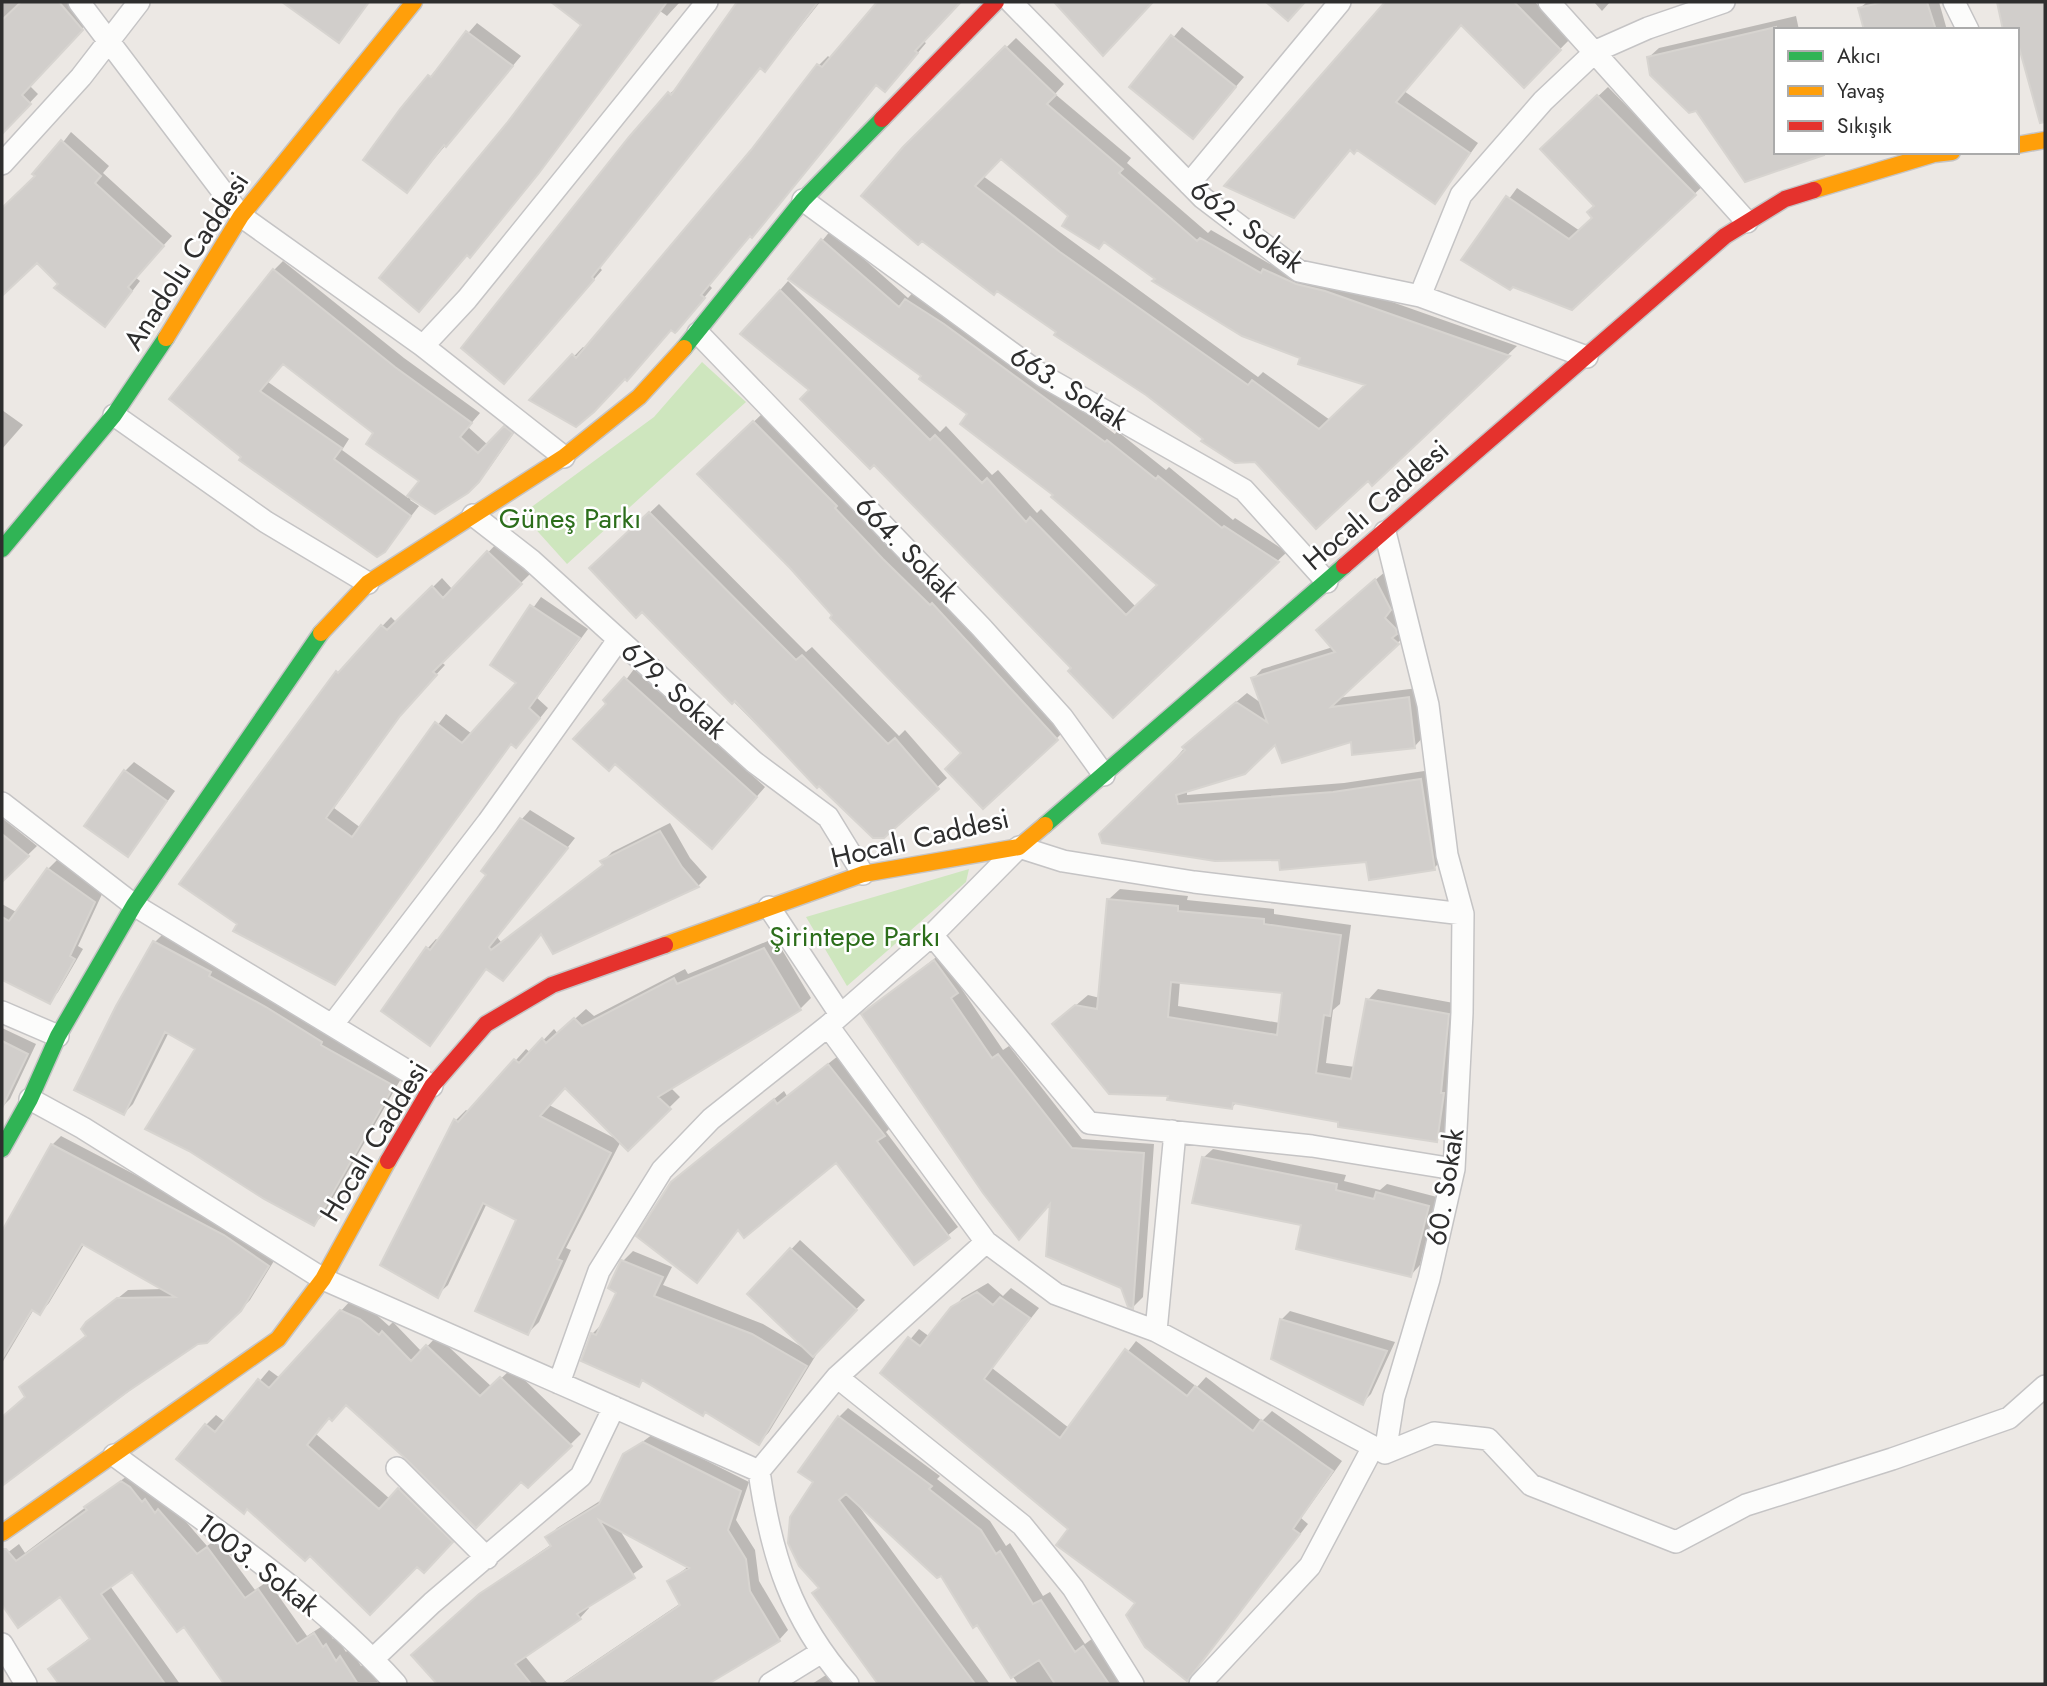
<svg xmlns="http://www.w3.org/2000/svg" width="2047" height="1686" font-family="Jost,sans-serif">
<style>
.green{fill:#cee6be}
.shadow{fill:#0003;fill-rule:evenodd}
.building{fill:#d1cecb;stroke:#d7d4d0;stroke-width:2;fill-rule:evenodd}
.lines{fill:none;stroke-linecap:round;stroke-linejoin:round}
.street-casing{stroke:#c5c4c5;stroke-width:24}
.fast-casing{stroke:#c5c4c5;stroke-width:19}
.slow-casing{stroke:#c5c4c5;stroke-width:19}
.jam-casing{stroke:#c5c4c5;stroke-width:19}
.street{stroke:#fcfcfb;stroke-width:21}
.fast{stroke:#30b455;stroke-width:16}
.slow{stroke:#ff9f0a;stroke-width:16}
.jam{stroke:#e5322d;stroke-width:16}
.labels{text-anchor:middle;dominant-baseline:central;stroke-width:5;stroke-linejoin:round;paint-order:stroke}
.street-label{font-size:28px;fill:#2e2e2e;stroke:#fff}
.park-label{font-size:28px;fill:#2c6e1b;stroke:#fff}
</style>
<rect width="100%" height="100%" fill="#ece8e4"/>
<path class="green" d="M702 362 746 402 567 564 522 514 654 417Z
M969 869 966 882 847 986 806 917Z"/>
<path class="shadow" d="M2 2H75L91 19 29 85 38 94 2 132Z
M299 2H369L339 41 294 8Z
M554 2H680L667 16 660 11 547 162 479 246 508 124 583 25Z
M740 2H820L774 60 761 67 599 267 602 270 513 373 669 94 680 86Z
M880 2H959L923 41 926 43 894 81 877 83 709 285 712 288 684 322 672 329 625 377 532 400 583 347 586 349 752 152 819 65 828 56 831 59Z
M1387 2H1535L1570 39 1524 86 1461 23 1404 91 1478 143 1435 202 1357 148 1351 149 1304 206 1226 185Z
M1594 2H1610L1602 11Z
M1867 2H1939L1947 30H1866L1860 8Z
M1999 2H2045V110L2041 111 2017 30H2004Z
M1796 16 1799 30H1776L1746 180 1696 109 1649 57 1659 48Z
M477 23 521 56 407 191 401 110Z
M1182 27 1244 77 1193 137 1132 87Z
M1016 38 1064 84 1055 94 1131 158 1127 163 1208 233 1211 230 1270 264 1273 260 1517 346 1372 483 1368 479 1255 460 1205 438 1147 393 1056 335 1058 332 904 148ZM1001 157 1071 216 1157 279 1302 357 1368 384 1330 420 1263 372 1258 377 983 176Z
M1608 87 1704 185 1571 308 1464 260 1517 188 1580 231 1594 217 1596 206 1551 140Z
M71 132 109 166 103 173 172 236 135 277 140 281 114 315 60 284 37 260 2 294V210L37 176Z
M831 230 908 298 915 290 954 315 1115 434 1117 431 1166 470 1169 467 1233 520 1235 518 1287 552 1113 715 1074 668 812 390 742 334 788 281 940 432 946 426 992 475 998 470 1037 513 1041 509 1136 607 1159 585 924 375 791 279Z
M283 261 404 358 480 413 468 427 488 445 514 418 521 423 488 470 467 492 412 497 410 500 419 506 384 551 242 459 274 270ZM284 362 376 433 422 480 408 498 342 450 349 439 268 382Z
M2 410 23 425 2 449Z
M763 413 1065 730 1056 739 963 753 791 567 699 474Z
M659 504 806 652 812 647 899 736 905 730 947 778 883 837 819 783 817 785 642 610 601 559Z
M497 543 530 574 441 662 445 665 408 705 334 808 361 828 446 714 472 734 519 682 492 665 541 597 588 629 537 698 548 708 525 737 512 743 343 973 236 930 337 673 391 617 397 623 442 578 453 590Z
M1386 571 1408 633 1338 698 1418 688 1424 736 1415 746 1352 739 1276 742 1187 790V795L1344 783 1431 770 1444 858 1434 868 1367 860 1281 858 1103 842 1194 737 1247 693 1261 703 1253 679 1262 669 1333 647 1328 620Z
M634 669 765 787 721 837 608 704Z
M134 762 175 791 128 855 125 771Z
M530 810 575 838 497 937 501 942 604 864 602 862 612 852 670 823 690 858 707 877 698 886 554 952 542 932 487 968 430 1044 427 949 436 939 439 941 489 875 521 820Z
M2 818 37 846 2 880Z
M57 860 103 892 78 946 83 949 58 992 49 1002 2 978V955L6 946 2 943V904L25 917 48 869Z
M1120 889 1188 896 1187 900 1274 909V914L1351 925 1340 1004 1333 1010 1326 1063 1355 1067 1368 1000 1378 989 1459 1004 1447 1130 1436 1140 1237 1102 1232 1107 1170 1095 1054 1024 1088 995 1100 998 1109 899ZM1180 981 1284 991 1280 1023 1178 1006Z
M164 933 402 1077 323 1215 314 1224 197 1048 169 1032 133 1104 124 1113 155 942Z
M775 938 811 998 800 1009 670 1087 680 1097 628 1148 621 1141 566 1248 571 1250 539 1322 528 1333 518 1219 487 1203 448 1285 437 1295 456 1120 466 1110 469 1112 526 1049 531 1053 554 1029 558 1034 586 1009 594 1016 685 969 688 974ZM565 1087 620 1141 549 1105Z
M944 951 967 982 961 988 1003 1050 1009 1046 1082 1139 1154 1144 1143 1297 1133 1307 1122 1287 1052 1201 864 1014Z
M2 1028 36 1044 10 1099 2 1107Z
M838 1056 893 1125 886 1132 958 1227 914 1263 836 1160 745 1236 683 1173 784 1091 787 1096Z
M61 1136 233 1226 277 1256 250 1300 240 1310 2 1484V1417L27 1396 21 1387 87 1335V1323L128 1290 164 1289 85 1243 49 1303 40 1313 34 1309 2 1363V1231L52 1145Z
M1213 1149 1346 1175 1344 1181 1380 1190 1387 1184 1437 1197 1420 1265 1411 1275 1303 1224 1203 1158Z
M800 1240 865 1300 814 1354 816 1355 769 1432 759 1443 706 1410 644 1379 639 1385 592 1334 603 1323 618 1292 623 1261 633 1251 672 1267 663 1285 763 1324 805 1349 749 1294Z
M988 1283 1003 1296 1011 1288 1039 1308 992 1368 1069 1428 1136 1341 1197 1387 1206 1377 1262 1421 1272 1411 1342 1461 1301 1518 1308 1524 1187 1679 1137 1602 1070 1529 882 1373 919 1329 930 1337 962 1298Z
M351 1300 370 1309 389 1326 393 1322 422 1352 437 1336 492 1387 512 1368 581 1434 528 1486 521 1479 407 1457 347 1403 330 1417 316 1434 390 1499 409 1479 461 1531 434 1561 417 1564 370 1612 206 1425 216 1415 225 1422 269 1370 280 1378Z
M1290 1311 1395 1342 1371 1394 1362 1403 1281 1320Z
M848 1408 940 1476 937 1479 990 1521 1006 1546 1010 1543 1043 1596 1050 1592 1085 1644 1093 1638 1124 1684H1018L941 1574 858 1505 990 1684H880L814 1593 820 1587 815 1482 839 1417Z
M653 1434 749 1482 736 1520 755 1550 759 1581 788 1630 779 1640 705 1684H561L681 1603 669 1581 689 1566 619 1529 643 1567 587 1606 589 1608 580 1618 524 1655 548 1684H439L413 1655 491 1586 552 1544 548 1538 557 1528 603 1499 625 1455Z
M131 1473 155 1492 164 1505 168 1501 207 1546 217 1539 255 1590 268 1581 307 1636 324 1625 333 1639 336 1636 346 1652 350 1648 361 1666 366 1663 378 1682 226 1684 184 1625 132 1570 110 1586 180 1684H61L50 1669 91 1637 61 1595 19 1625 2 1602V1557L19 1544 25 1553Z
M826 1675 832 1684H812Z"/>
<path class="building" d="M21 2H59L83 30 22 95 31 104 2 134V20Z
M282 2H369L339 43Z
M551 2H667L539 173 470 258 467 255 419 312 379 278 507 123 581 25Z
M737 2H818L765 72 760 68 592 277 594 280 504 384 461 348 629 137 668 92 671 95Z
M877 2H961L915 51 918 53 885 92 876 85 752 238 750 236 701 295 705 298 677 331 675 333 671 330 627 381 625 379 594 412 576 427 529 400 572 354 576 358 751 150 817 64 822 67Z
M1054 2H1153L1103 56Z
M1266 2H1305L1288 21Z
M1385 2H1514L1561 50 1524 88 1461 25 1396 102 1470 153 1435 204 1357 150 1354 154 1350 150 1294 218 1224 186Z
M1883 2H1927L1936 30H1864L1858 8Z
M1997 2H2045V122L2040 123 2017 40V30H2003Z
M1776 27V152H1823L1824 155 1745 182 1696 111 1689 113 1650 75 1647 57Z
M466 31 513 66 446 147 444 145 407 193 363 160 400 109 428 75 431 77Z
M1171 35 1236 87 1193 139 1129 87Z
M1005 46 1056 95 1047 104 1123 169 1119 173 1197 241 1200 238 1261 273 1263 269 1296 284 1325 291 1510 356 1372 486 1368 481 1316 529 1255 462 1235 463 1201 441 1203 439 1146 395 1054 335 1056 332 997 291 994 295 922 241 918 245 861 196 903 147ZM1001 159 1068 216 1062 226 1099 249 1104 242 1155 279 1152 281 1242 336 1300 358 1298 364 1365 385 1319 429 1252 380 1248 385 1060 252 975 186Z
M1597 95 1696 195 1572 310 1513 287 1510 290 1461 260 1506 196 1569 239 1592 218 1587 212 1594 206 1540 149Z
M61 140 101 176 95 183 164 246 128 287 132 291 105 327 54 288 58 284 37 263 2 296V208L35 176 32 174Z
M821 239 899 307 905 299 944 324 1105 442 1107 440 1156 479 1158 476 1222 528 1224 526 1279 562 1113 718 1068 671 1071 668 874 465 870 469 800 399 809 390 740 334 780 290 930 440 935 435 982 483 987 478 1026 522 1030 517 1126 615 1157 585 1051 497 1053 495 960 424 967 414 919 379 921 376 788 279Z
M273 269 395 367 472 423 460 437 478 453 504 426 513 433 479 482 468 493 435 514 407 496 419 481 366 444 373 433 283 364 260 391 342 448 334 459 411 516 385 552 377 557 239 460 241 457 169 399Z
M753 421 837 506 835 508 883 559 930 605 932 603 1058 740 983 809 945 769 961 753 830 618 832 615 790 568 697 474Z
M649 512 796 660 802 655 888 744 895 738 939 789 884 838H873L819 786 817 788 735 701 732 704 642 612 636 618 589 568Z
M487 551 522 584 433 672 437 675 400 716 326 818 352 837 435 722 462 743 516 683 490 665 530 605 580 638 529 708 540 718 516 748 511 744 335 985 233 931 237 924 179 884 336 671 338 673 381 625 387 630 432 586 443 598Z
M1375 579 1391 610 1385 618 1396 629 1397 634 1392 638 1399 644 1331 707 1409 697 1415 748 1352 755 1351 742 1282 763 1275 745 1245 774 1176 795 1178 804 1333 792 1421 779 1435 870 1369 880 1366 862 1280 870 1279 860 1215 861 1102 843 1099 834 1185 750 1182 747 1236 702 1267 722 1251 678 1335 652 1316 630Z
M624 677 757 797 712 849 615 764 609 771 573 739 606 704 603 700Z
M124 770 167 801 128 857 84 826Z
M520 818 568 848 489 947 491 950 603 865 600 861 660 831 682 867 699 887 553 954 541 934 503 981 486 969 430 1046 381 1011 426 947 430 950 486 875 481 871Z
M2 834 29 856 2 882Z
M47 868 95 902 70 956 75 959 50 1004 2 980V917L9 921Z
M1107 899 1178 906V911L1264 919V924L1341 935 1330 1016 1324 1015 1316 1073 1351 1079 1366 999 1449 1014 1441 1093H1444L1437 1142 1338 1127V1122L1233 1103 1232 1109 1167 1100 1168 1096 1109 1094 1052 1024 1075 1005 1097 1009ZM1171 982 1282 993 1277 1035 1168 1017Z
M153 941 211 972 209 976 266 1007 322 1042 321 1045 394 1086 314 1226 264 1199 189 1151 145 1129 195 1049 165 1032 124 1115 74 1090 116 1006Z
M764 948 801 1010 658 1097 671 1109 628 1151 565 1088 540 1116 611 1153 557 1259 562 1261 528 1335 475 1311 516 1220 483 1203 438 1298 380 1265 454 1119 458 1122 514 1059 519 1063 542 1038 546 1043 574 1018 582 1026 674 978 677 984Z
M934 960 958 993 951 998 992 1058 998 1054 1072 1148 1144 1153 1133 1309 1128 1307 1121 1288 1046 1256 1050 1204 1019 1240 983 1193 861 1014Z
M2 1041 28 1054 2 1108Z
M828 1064 885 1136 877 1141 950 1238 914 1265 836 1163 744 1238 738 1230 697 1283 636 1236 671 1182 774 1099 777 1104Z
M51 1144 224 1235 269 1266 241 1311 207 1343 198 1344 127 1392 2 1486V1417L25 1397 19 1387 86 1336 81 1329 86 1322 117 1298 175 1297 82 1244 40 1315 32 1310 2 1359V1231Z
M1202 1157 1337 1184 1336 1190 1374 1199 1376 1192 1429 1206 1411 1277 1296 1249 1301 1225 1192 1203Z
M790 1248 857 1310 813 1357 747 1294Z
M621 1260 663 1277 654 1296 752 1334 807 1366 759 1445 705 1412 703 1416 642 1380 639 1387 581 1361 591 1333 596 1335 616 1293 608 1288Z
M977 1292 993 1305 1000 1297 1030 1318 984 1379 1060 1438 1125 1349 1187 1396 1195 1386 1253 1431 1261 1420 1333 1471 1293 1529 1300 1534 1187 1681 1145 1647 1126 1615 1135 1603 1056 1545 1068 1529 880 1373 908 1337 920 1346 951 1307Z
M340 1310 360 1319 379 1335 382 1331 411 1361 426 1345 480 1396 500 1377 572 1446 528 1488 521 1482 476 1528 406 1459 346 1405 332 1421 329 1418 307 1445 379 1509 398 1488 453 1542 424 1573 417 1567 370 1615 310 1556 305 1561 247 1509 244 1514 176 1459 205 1424 215 1432 258 1379 269 1388Z
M1280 1319 1387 1351 1363 1405 1271 1359Z
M838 1416 932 1486 929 1489 981 1530 996 1554 1000 1551 1033 1604 1041 1600 1075 1652 1083 1646 1109 1684H1055L1039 1660 1011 1678 977 1625 973 1628 941 1576 937 1578 846 1494 839 1500 975 1684H878L812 1593 819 1588 799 1566 788 1543 790 1517 813 1482 798 1472Z
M643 1442 741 1491 728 1530 746 1559 750 1591 780 1641 708 1684H563L680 1605 667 1581 689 1568 599 1520 635 1578 577 1614 581 1619 515 1664 531 1684H437L411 1655 479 1594 551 1546 545 1537 599 1504 623 1454Z
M121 1481 130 1487 142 1502 145 1499 155 1513 158 1509 197 1554 207 1547 245 1598 258 1589 297 1644 314 1633 323 1647 326 1644 336 1661 340 1656 358 1684H224L184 1627 177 1632 132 1572 101 1594 165 1684H59L48 1669 90 1639 60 1597 18 1628 2 1605V1549H6L16 1561 87 1510 84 1507Z"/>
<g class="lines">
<defs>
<path id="street" d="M79 2 241 216 423 346 564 457
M1011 2 1203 198 1299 271 1420 296 1587 357
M1549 2 1747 222
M1954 2 1968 30
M2 164 81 77 139 2
M1189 184 1340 2
M803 200 1043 376 1244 490 1327 582
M1420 296 1461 195 1543 101 1596 51 1648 28 1724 2
M698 333 981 627 1062 717 1104 775
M423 346 467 299 707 2
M114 415 266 522 368 583
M473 515 531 560 754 762 828 817 863 874
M2 803 134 905 432 1086
M769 907 840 1014
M932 935 1089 1123 1312 1146 1454 1169
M2 1012 58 1036
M333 1024 488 822 618 640
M828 1026 986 1242 1056 1294 1156 1331 1385 1453 1434 1433 1488 1439 1531 1485 1676 1542 1746 1505 1892 1459 2009 1418 2045 1386
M30 1099 83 1128 323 1279 759 1471
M1156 1331 1174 1143 1172 1131
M837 1377 1022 1525 1073 1588 1133 1684
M559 1383 599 1271 662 1170 711 1119 828 1026 932 935 1019 847 1063 861 1194 882 1463 914
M1385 1453 1394 1397 1429 1279 1454 1169 1462 1013 1463 914 1447 855 1428 705 1385 532
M114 1455C210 1526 315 1595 396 1684
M397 1468 487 1558
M2 1644 26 1684
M373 1659 432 1603 581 1476 614 1407
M770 1684 820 1653
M848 1684C791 1620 771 1555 759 1471L837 1377 986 1242
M1200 1684 1310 1566 1373 1447"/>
<path id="fast" d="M684 348 803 200 882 119
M2 549 114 415 166 338
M1045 825 1344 566
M2 1149 30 1099 58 1036 134 905 321 633"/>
<path id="slow" d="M2017 145 2045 140
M1814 190 1934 154 1952 152
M166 338 241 216 414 2
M321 633 368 583 564 457 639 397 684 348
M665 945 863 874 1019 847 1045 825
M2 1533 278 1339 323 1279 388 1161"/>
<path id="jam" d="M882 119 996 2
M1344 566 1725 236 1785 199 1814 190
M388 1161 432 1086 486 1024 552 985 665 945"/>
</defs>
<use href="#street" class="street-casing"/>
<use href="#fast" class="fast-casing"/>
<use href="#slow" class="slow-casing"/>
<use href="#jam" class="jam-casing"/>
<use href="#street" class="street"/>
<use href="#fast" class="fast"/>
<use href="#slow" class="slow"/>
<use href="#jam" class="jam"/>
</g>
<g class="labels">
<g class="street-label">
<text transform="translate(1247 226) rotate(37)">662. Sokak</text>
<text transform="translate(186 261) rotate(-57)">Anadolu Caddesi</text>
<text transform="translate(1069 388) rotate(32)">663. Sokak</text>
<text transform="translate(1376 505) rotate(-41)">Hocalı Caddesi</text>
<text transform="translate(907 549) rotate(46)">664. Sokak</text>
<text transform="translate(674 690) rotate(42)">679. Sokak</text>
<text transform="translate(920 838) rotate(-13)">Hocalı Caddesi</text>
<text transform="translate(374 1141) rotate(-59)">Hocalı Caddesi</text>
<text transform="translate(1445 1187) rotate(-81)">60. Sokak</text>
<text transform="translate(258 1565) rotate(38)">1003. Sokak</text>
</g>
<g class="park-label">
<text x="570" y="518">Güneş Parkı</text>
<text x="855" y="936">Şirintepe Parkı</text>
</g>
</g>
<rect width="2047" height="1686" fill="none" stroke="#2e2e2e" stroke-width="7"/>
<rect x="1774" y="28" width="245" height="126" fill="#ffffff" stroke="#ababab" stroke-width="2"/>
<rect x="1788" y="51" width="35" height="10" fill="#30b455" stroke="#ababab" stroke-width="2"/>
<text x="1837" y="63" font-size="21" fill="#2e2e2e">Akıcı</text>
<rect x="1788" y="86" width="35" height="10" fill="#ff9f0a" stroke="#ababab" stroke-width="2"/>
<text x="1837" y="98" font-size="21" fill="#2e2e2e">Yavaş</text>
<rect x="1788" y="121" width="35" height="10" fill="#e5322d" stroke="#ababab" stroke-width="2"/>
<text x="1837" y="133" font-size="21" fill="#2e2e2e">Sıkışık</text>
</svg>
